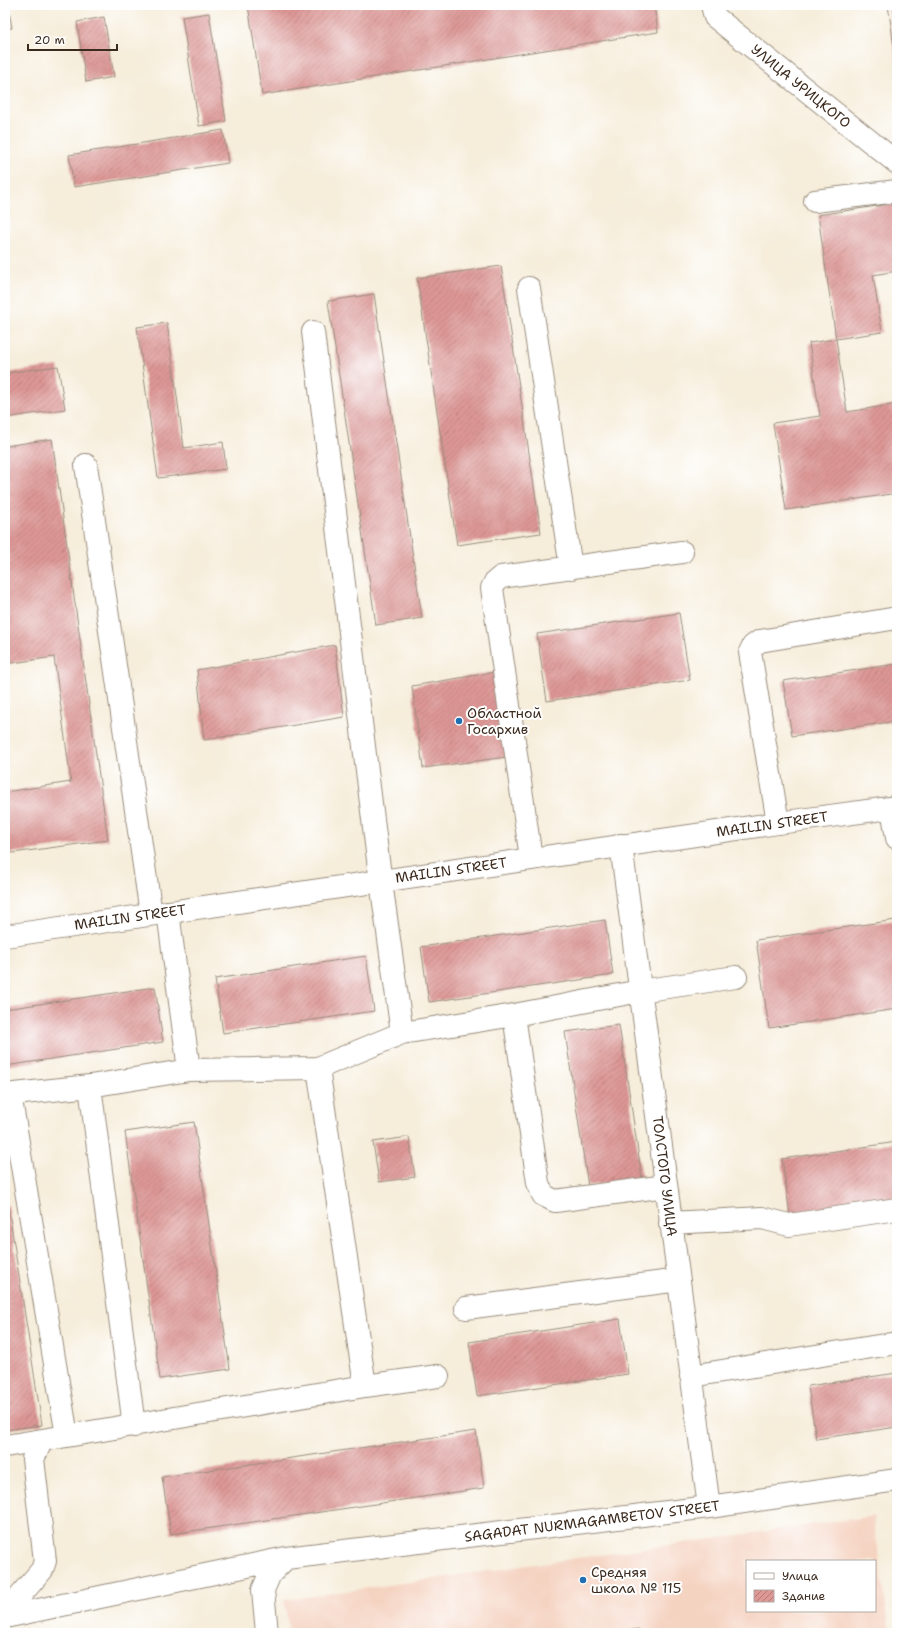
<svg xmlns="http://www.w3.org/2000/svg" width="902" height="1638" font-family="'Shantell Sans',sans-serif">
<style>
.built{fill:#f5d3c1;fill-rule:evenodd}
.building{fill:url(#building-hatch)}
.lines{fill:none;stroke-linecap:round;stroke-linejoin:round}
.minor-casing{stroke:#988c7c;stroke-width:24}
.major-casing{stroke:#988c7c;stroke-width:24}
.minor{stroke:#fff;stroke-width:22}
.major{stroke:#fff;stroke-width:22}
.poi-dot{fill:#1f6fb2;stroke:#fff;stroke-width:1.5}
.labels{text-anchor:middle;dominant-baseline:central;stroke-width:4;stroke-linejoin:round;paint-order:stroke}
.street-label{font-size:14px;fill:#3b2a1e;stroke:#fff}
.poi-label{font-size:14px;fill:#3b2a1e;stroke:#fff;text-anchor:start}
</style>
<defs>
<pattern id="building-hatch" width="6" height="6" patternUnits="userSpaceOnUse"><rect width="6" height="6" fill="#dd9795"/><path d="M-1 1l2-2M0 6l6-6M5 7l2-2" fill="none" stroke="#b47b79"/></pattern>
</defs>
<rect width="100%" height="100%" fill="#fff"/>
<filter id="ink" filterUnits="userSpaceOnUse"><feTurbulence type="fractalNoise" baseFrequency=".025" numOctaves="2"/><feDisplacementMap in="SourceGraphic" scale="8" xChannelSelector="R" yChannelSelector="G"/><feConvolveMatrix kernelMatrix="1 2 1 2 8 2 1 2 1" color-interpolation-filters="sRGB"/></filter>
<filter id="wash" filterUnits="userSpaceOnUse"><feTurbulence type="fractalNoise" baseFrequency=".012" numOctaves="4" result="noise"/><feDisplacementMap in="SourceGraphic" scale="16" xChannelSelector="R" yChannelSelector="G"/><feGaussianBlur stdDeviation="0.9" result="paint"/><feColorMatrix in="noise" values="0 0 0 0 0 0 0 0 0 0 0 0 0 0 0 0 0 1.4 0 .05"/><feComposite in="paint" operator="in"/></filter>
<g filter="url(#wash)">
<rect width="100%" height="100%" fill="#f6edda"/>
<path class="built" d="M873 1516 890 1633H289L284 1600ZM747 1561H875V1611H747Z"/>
<g id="blocks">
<path class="building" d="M5 5H8L12 28 5 29Z
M248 5H654L658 32 262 95Z
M888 5H897V61H896Z
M209 13 226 121 199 126 182 17Z
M104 17 114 77 86 82 77 22Z
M223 130 228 163 74 187 69 155Z
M897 203V271L873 275 882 332 836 339 847 412 897 404V493L786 510 773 423 820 416 809 343 836 339 818 215Z
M501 266 541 533 457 545 417 278Z
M374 294 422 618 376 625 328 301Z
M167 323 184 448 223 442 226 469 158 478 137 327Z
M58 366 65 409 5 418V373Z
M52 439 108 840 5 854V792L71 782 54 657 5 664V446Z
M679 613 690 680 547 701 537 634Z
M335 645 344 717 204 740 197 670Z
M897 664V721L792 736 783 681Z
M495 672 507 757 423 768 412 686Z
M605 920 613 975 429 1002 421 947Z
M896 920 897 1009 769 1028 756 940Z
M366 956 374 1011 223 1033 215 979Z
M155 987 163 1042 5 1066V1009Z
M619 1025 642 1178 588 1186 565 1032Z
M194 1122 230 1369 160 1379 125 1132Z
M409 1137 415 1177 379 1182 373 1142Z
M897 1142V1199L790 1215 782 1159Z
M5 1205H8L42 1425 5 1430Z
M620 1319 628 1374 477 1396 469 1342Z
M897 1373V1427L816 1439 808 1386Z
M476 1431 484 1488 171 1534 162 1477Z
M639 1629 640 1633H619V1632Z"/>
</g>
</g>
<g filter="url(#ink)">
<use href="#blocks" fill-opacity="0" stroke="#988c7c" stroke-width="1"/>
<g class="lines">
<defs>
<path id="minor" d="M712 5 715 17 897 163
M815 201 897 191
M529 288 571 568
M313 332 378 860 402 1033
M86 465 151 914
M892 808 897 838
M778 823 750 652 753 646 760 641 897 618
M621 845 709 1507
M531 858 492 588 495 582 501 577 682 552
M168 912 189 1070
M514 1015 538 1183 543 1195 555 1201 666 1186
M318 1068 365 1386
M90 1086 134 1426
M5 1095 90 1086 189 1070 318 1068 402 1033 514 1015 640 991 736 977
M670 1223 762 1218 789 1225 897 1209
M466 1308 679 1280
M691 1376 897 1343
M67 1436 365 1386 438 1376
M5 1446 42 1440
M5 1613 42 1570 45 1561 33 1459 42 1440 67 1436 10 1094
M5 1617 286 1558 709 1507 897 1480
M267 1633 263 1590 270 1574 286 1558"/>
<path id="major" d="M5 936 778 823 897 807"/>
</defs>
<use href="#minor" class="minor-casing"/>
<use href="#major" class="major-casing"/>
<use href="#minor" class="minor"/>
<use href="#major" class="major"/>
</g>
</g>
<g class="poi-dot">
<circle cx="459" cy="721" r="4"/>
<circle cx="583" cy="1580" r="4"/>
</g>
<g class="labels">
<g class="street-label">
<text transform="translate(801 86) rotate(39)">УЛИЦА УРИЦКОГО</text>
<text transform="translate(772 824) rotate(-8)">MAILIN STREET</text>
<text transform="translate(451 870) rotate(-8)">MAILIN STREET</text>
<text transform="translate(130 917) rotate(-8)">MAILIN STREET</text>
<text transform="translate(665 1176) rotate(83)">ТОЛСТОГО УЛИЦА</text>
<text transform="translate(592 1521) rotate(-7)">SAGADAT NURMAGAMBETOV STREET</text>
</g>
<g class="poi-label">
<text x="467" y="713">Областной<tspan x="467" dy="16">Госархив</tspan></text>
<text x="591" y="1572">Средняя<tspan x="591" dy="16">школа № 115</tspan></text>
</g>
</g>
<rect width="902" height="1638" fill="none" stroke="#fff" stroke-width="20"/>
<rect x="746" y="1560" width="130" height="52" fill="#ffffff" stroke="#b1aaa5"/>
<rect x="754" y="1573" width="20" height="6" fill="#ffffff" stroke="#b1aaa5"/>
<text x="782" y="1580" font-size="12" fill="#3b2a1e">Улица</text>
<rect x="754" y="1590" width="20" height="12" fill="url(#building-hatch)" stroke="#b1aaa5"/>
<text x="782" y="1600" font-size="12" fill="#3b2a1e">Здание</text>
<path d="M28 44v6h89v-6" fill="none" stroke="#3b2a1e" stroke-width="2"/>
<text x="34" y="44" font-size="12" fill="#3b2a1e" stroke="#ffffff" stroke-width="3" paint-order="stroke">20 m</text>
</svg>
